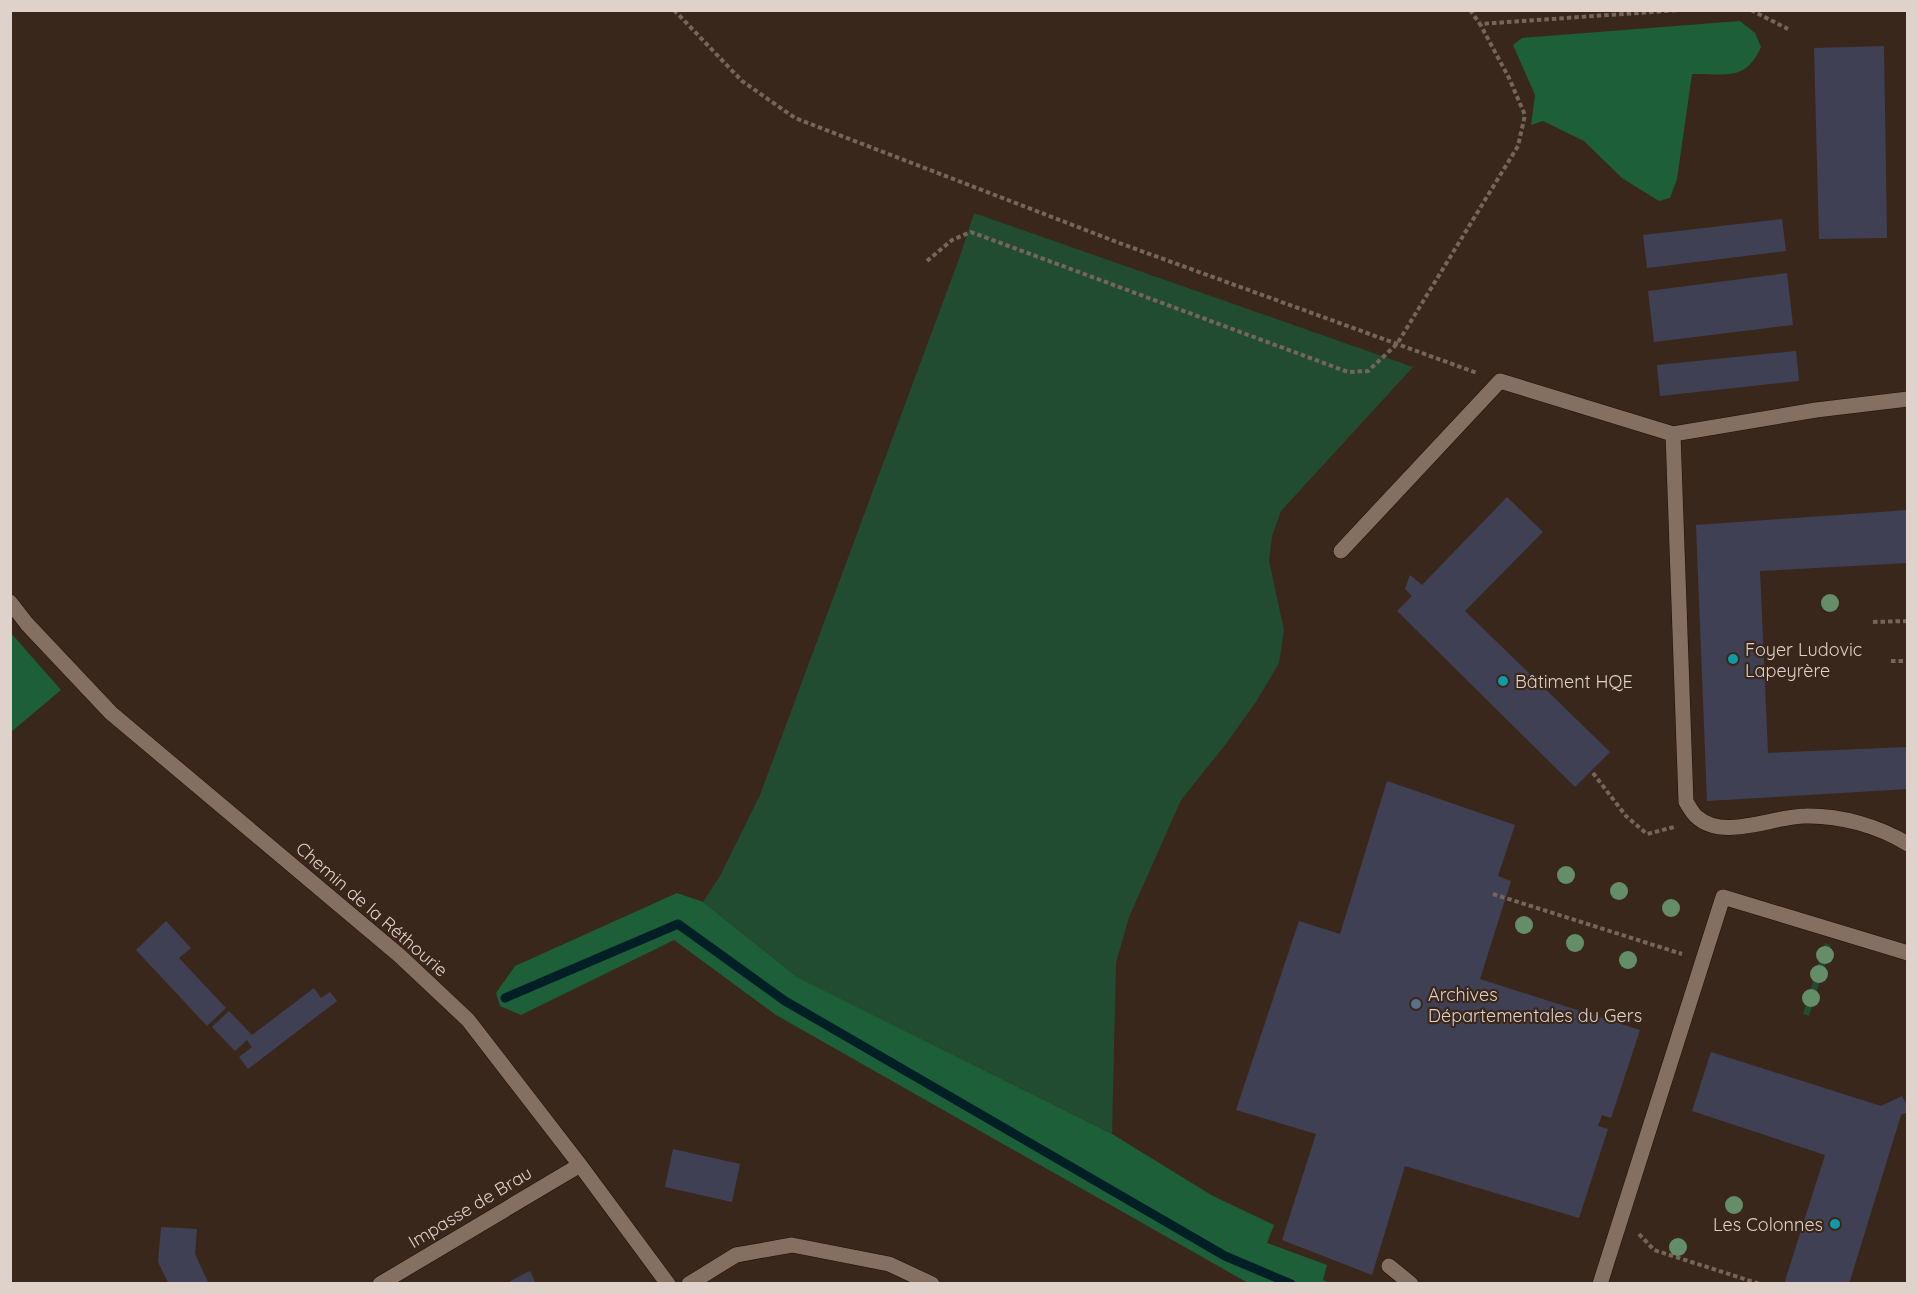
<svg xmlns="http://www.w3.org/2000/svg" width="1918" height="1294" font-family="Quicksand,sans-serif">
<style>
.green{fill:#224c32}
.forest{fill:#1c5f39}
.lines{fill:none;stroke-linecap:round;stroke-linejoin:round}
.stream{stroke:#011f24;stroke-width:9}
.building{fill:#404054}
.service-casing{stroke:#201005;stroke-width:16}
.minor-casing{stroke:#201005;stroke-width:16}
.path{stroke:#76655b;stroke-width:4;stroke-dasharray:4.5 3;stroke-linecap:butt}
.service{stroke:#856f61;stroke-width:15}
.minor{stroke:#856f61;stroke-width:15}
.tree{fill:#648e67}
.culture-dot{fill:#0f9aa8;stroke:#3a271b;stroke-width:2}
.service-dot{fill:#5c6f8a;stroke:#3a271b;stroke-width:2}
.labels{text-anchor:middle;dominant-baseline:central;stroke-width:4.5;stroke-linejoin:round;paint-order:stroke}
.poi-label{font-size:18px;fill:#dfd2cb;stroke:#3a271b;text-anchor:start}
.street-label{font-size:18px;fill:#dfd2cb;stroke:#3a271b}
</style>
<rect width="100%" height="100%" fill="#3a271b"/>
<path class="green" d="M974 213 1413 367 1281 511 1272 536 1269 561 1284 630 1279 663 1256 702 1225 745 1181 800 1129 917 1116 963 1112 1134 797 977 703 902 720 876 760 795 959 259Z
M1825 943 1831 946 1809 1016 1803 1014Z"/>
<path class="forest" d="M1740 21 1755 33 1761 47C1745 83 1724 73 1692 74L1677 179 1670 198 1659 201 1622 178 1584 141 1543 121 1531 125 1535 95 1513 45 1522 38Z
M10 632 61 690 11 732H10Z
M677 893 703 902 797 977 1112 1134 1213 1196 1274 1225 1267 1243 1327 1265 1323 1280 1329 1283H1248L776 1015 674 940 521 1015 500 1006 496 993 515 966Z"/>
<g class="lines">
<path class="stream" d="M505 998 678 924 785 1001 1225 1256 1291 1284"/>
</g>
<path class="building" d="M1884 46 1887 238 1819 239 1814 48Z
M1782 219 1786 251 1647 268 1643 235Z
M1787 273 1793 325 1654 342 1648 291Z
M1796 351 1799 381 1660 396 1657 365Z
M1507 497 1543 532 1465 611 1610 752 1575 787 1397 611 1412 596 1405 589 1410 575 1422 585Z
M1908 510V563L1760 571 1768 753 1908 747V789L1707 801 1696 525Z
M1387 781 1515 825 1498 876 1511 881 1480 979 1640 1030 1611 1118 1602 1115 1598 1126 1608 1129 1579 1218 1405 1166 1372 1275 1282 1240 1316 1134 1236 1110 1299 921 1340 934Z
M166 921 191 948 179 958 226 1008 207 1026 136 950Z
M314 988 321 998 330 992 337 1001 248 1069 239 1057 252 1047 247 1040 235 1051 212 1027 229 1011 252 1035Z
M1711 1052 1881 1106 1902 1096 1908 1107V1112L1901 1115 1849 1284H1784L1825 1155 1692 1111Z
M673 1149 740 1164 732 1202 665 1187Z
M161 1227 197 1229 195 1254 208 1282 169 1284 158 1262Z
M530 1271 536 1284H506L514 1279Z"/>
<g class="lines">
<defs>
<path id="service" d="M1389 1266 1411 1284
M1600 1284 1723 897 1908 953"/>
<path id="minor" d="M1673 434 1816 410 1908 399
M1341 551 1500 381 1673 434 1686 802C1689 806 1692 813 1697 817 1723 841 1774 816 1805 816 1840 815 1878 826 1908 844
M10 602 27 624 111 713 400 956 468 1020 580 1165 668 1284
M380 1284 580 1165
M689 1284 736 1255 792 1245 889 1264 932 1284"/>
</defs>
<use href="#service" class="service-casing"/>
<use href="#minor" class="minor-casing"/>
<path class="path" d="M674 10 742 81 795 118 1122 244 1477 373
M1470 10 1480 24
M1751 10 1788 29
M927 261 952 240 971 232 1348 372 1368 371 1397 344 1518 146 1525 115 1509 78 1480 24 1680 10
M1873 622 1908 621
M1891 661H1908
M1593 773 1626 816 1647 834 1674 827
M1493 894 1682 954
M1639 1234 1654 1250 1760 1284"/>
<use href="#service" class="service"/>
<use href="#minor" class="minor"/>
</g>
<g class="tree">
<circle cx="1830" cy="603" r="9"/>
<circle cx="1566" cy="875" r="9"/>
<circle cx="1619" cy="891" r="9"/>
<circle cx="1671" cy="908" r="9"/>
<circle cx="1524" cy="925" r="9"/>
<circle cx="1575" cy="943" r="9"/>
<circle cx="1825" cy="955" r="9"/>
<circle cx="1628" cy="960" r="9"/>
<circle cx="1819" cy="974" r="9"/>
<circle cx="1811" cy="998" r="9"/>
<circle cx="1734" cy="1205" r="9"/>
<circle cx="1678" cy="1247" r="9"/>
</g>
<g class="culture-dot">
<circle cx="1733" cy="659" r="6"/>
<circle cx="1503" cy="681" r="6"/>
<circle cx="1835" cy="1224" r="6"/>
</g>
<circle class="service-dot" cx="1416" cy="1004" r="6"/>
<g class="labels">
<g class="poi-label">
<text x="1745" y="649">Foyer Ludovic<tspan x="1745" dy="21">Lapeyrère</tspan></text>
<text x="1515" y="681">Bâtiment HQE</text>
<text x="1428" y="994">Archives<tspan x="1428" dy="21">Départementales du Gers</tspan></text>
<text x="1823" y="1224" text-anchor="end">Les Colonnes</text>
</g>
<g class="street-label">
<text transform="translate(372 909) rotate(41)">Chemin de la Réthourie</text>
<text transform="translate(470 1207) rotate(-31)">Impasse de Brau</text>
</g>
</g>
<rect width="1918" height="1294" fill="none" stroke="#dfd2cb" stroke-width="24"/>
</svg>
